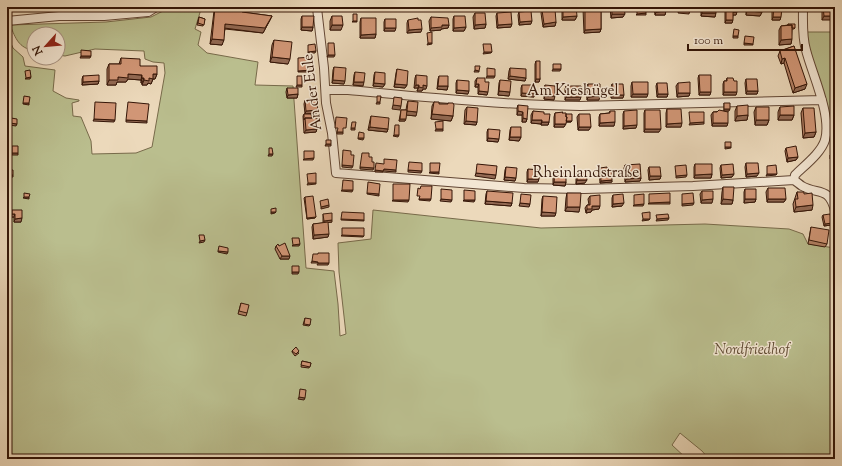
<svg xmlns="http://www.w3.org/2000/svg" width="842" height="466" font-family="'Sorts Mill Goudy',serif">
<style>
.green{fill:#babe8e;stroke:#776a4a}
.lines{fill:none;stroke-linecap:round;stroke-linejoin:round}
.minor-casing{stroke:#624634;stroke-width:10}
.minor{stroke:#f3e6d3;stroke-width:8}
.wall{fill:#b48165;stroke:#341507}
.shaded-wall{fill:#926953;stroke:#341507}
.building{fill:#d19676;stroke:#341507}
.labels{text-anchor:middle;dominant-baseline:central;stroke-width:3;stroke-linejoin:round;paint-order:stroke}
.street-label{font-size:15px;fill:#341507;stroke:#f3e6d3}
.park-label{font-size:15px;font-style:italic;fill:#5c4830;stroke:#f3e6d3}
</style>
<rect width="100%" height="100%" fill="#ecd9bb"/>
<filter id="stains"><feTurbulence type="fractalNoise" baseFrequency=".005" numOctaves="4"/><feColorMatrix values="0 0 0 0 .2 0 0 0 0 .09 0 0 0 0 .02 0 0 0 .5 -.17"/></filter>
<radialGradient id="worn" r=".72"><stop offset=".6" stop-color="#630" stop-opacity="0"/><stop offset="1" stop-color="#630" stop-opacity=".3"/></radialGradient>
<path class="green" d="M171 7H210L201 9 195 29 201 32 198 45 207 53 258 62 255 85 293 86 306 268 334 271 338 304 340 336 346 334 339 272 338 243 371 239 373 210 541 228 705 224 789 229 803 234 808 244 835 248V459H709L702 451 680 433 672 445 687 459H7V34L13 48 23 57 25 66 55 70 53 91 66 98 79 100V101L72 103 73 116 81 117 91 141 92 154 136 153 152 147 165 73 164 63 153 62 145 59 144 51 95 49 65 56 58 55V34H34V51C18 47 16 39 10 25L106 22 151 17Z
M807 32H835V123L829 124 808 46Z"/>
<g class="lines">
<defs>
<path id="minor" d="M285 7H412
M317 8 324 68 326 103 332 133 336 173 524 188 584 189 693 186 794 180
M7 21 59 16H104L148 12 156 7
M326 90H348C425 97 502 105 580 106L822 100
M794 180 795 175C805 165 821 153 825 140 832 115 812 74 806 50 802 37 803 21 803 7
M794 180C797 182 799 184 802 186 818 195 829 186 835 211"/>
</defs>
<use href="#minor" class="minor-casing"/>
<use href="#minor" class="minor"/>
</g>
<path class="wall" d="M44 7H61L60 10Z
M215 7H227V9L242 12 272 16 270 20 263 33 225 29 222 45 210 44 214 11Z
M563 7 577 16 575 20H562V11Z
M584 7H601V29L600 32 584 33 583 9Z
M610 7H624L623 17 611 18Z
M654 7H666L665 15H655Z
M701 7H716L715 17 701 16Z
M725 7H737L736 15H733L732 23H725Z
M746 7H762V12L760 16 746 15Z
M772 7H782L780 20H772Z
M822 7H835L822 20Z
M542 10 556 22 555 26 543 27 541 13Z
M519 12 531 24 519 25 518 15Z
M475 13 486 24 485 28 474 29 473 17Z
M497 13 511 27 497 28 496 16Z
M302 16 313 27 312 31 301 30V19Z
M332 16 341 30H330V21Z
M454 16 466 27 464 31H453V19Z
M199 17 205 19 203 26 197 25Z
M431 17 449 25 448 28 441 29V30L430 31 429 21Z
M361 18 376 34 375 38H360V22Z
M385 19 395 31H384V22Z
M408 20 421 32 407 33V23Z
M788 24 795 28 794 29H792L791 44 779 45V30L781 26 788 25Z
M32 39H34V49L30 48Z
M274 40 288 64 270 62 272 45Z
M794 46 805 89 793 93 784 63 781 64 778 56 780 51Z
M121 58 140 66 157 74 155 79H153L151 84 148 83 147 85H142V83H141V80L128 79 126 82H117L116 85H107V69L109 64H119Z
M536 61 540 79 539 82H535V64Z
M334 67 344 84 332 83 333 70Z
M510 68 526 78 525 81 508 79 509 71Z
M397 69 407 85 405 88 394 87 396 73Z
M355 72 363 86 353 85 354 75Z
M375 72 385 84 383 87 373 86 374 75Z
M416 75 426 89H423L422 91H417L418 88H414L415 78Z
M699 75 710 95H699L698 78Z
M83 76 99 81 98 84 82 85V79Z
M439 76 448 86 447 90 437 89 438 79Z
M477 78 485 82 487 95 478 94V87H475V81Z
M727 78 734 81 736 95H723V84L724 81H726Z
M746 79 758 91 757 94H746L745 83Z
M457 80 468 94 456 93V83Z
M500 80 509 96 498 95 499 83Z
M632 82 647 97H631V86Z
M657 83 668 94 667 97H657L656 86Z
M678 83 690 93 689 96 677 97 676 86Z
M588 84 599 100H587L586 88Z
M612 84 623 98H611V88Z
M522 85 534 97 521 96V88Z
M545 85 554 100 544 99V89Z
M566 86 580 100H565V89Z
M287 88 298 94 297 98H287L286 92Z
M305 100 318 110 317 113 305 114 304 104Z
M408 101 416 116 406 115 405 121H399L401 110H406L407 104Z
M434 102 439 104H448V103L453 116 451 121 431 119 432 106Z
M724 103 729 111H724L727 126H712L711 115 713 112 724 111Z
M518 105 527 119 526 122H522V115H517V108Z
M737 106 748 115 747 120 735 121V111Z
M467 107 477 122 476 125 464 124 465 110Z
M756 107 769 120 767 125H755L754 112Z
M780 107 794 115 792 120H778V112Z
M803 108 816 132 814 137 803 138 801 113Z
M667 109 681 127H666V113Z
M645 110 659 132H644V113Z
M533 111 544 114 549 122 548 125H541V124L531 123V115Z
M610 111 614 126H599V117L600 114 609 113Z
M624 111 636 128 623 129V114Z
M555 113H562L572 121 571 122H566L564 127H554V117Z
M304 114 312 118 317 129 316 132 304 133 303 116Z
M579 114 589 130H578L577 117Z
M371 116 388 129 387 132 368 130 370 120Z
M511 127 521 137 519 141 509 140 510 130Z
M488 129 498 142 487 141V132Z
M786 148 798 157 796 160 787 162 785 151Z
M746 163 757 176 746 177 745 167Z
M695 164 712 174 711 178H694V167Z
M625 165 641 178 640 181 625 182 624 168Z
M721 165 734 174 732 177 721 178 720 168Z
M506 167 515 181 504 180 505 170Z
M649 167 661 176 660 179 649 180 648 170Z
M600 168 608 171 612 182 600 183 599 169Z
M528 169 538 182H527V172Z
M577 172 585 183 576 184V176Z
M555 173 566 182 565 186 553 185V176Z
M723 187 733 200 732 204H721L722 192Z
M768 188 786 199 784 202H767L766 192Z
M745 189 756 199 755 202 744 203V192Z
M487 191 512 203 511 206 485 204 486 194Z
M702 191 712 203H701L700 194Z
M797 192 804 194 812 210 794 212 793 204Z
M567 193 579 212 565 211 566 198Z
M613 195 622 206 612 207V198Z
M543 196 555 216H541L542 199Z
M590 196 599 209 592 210 591 212 586 213 585 208 587 205H589L588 199Z
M305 197 316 217 315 218 307 219 304 198Z
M12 210 21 222H14V217H11V214Z
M323 214 332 222 325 223 328 237 313 239 312 227 313 224 323 223Z
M823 215 831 225 824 226 822 217Z
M811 227 827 244 825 247 808 244Z
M276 246 289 259H280L275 249Z
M241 303 247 313 246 316 238 314Z
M305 318 310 325 309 326 303 325Z
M292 351 299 353 295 356 292 352Z
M302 361 311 363 309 368 301 367Z"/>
<path class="shaded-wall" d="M679 10H690L689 14 678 13Z
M666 11 665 15H655L656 12Z
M747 11 762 12 760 16 746 15Z
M733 12H737L736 15H732Z
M646 13V15H636L637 14Z
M702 13H716L715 17 701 16Z
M612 14H625L623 17 611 18Z
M272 16 270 20 263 33 224 28 225 24Z
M577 16 575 20H562L563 17Z
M824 16H835V20H822Z
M773 17H781L780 20H772Z
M726 20H733L732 23H725Z
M353 21H357V22H352Z
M532 21 531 24 519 25 520 22Z
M556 22 555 26 543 27 544 24Z
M486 24 485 28 474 29 475 25Z
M512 24 511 27 497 28 498 25Z
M332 25H343L341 30H330Z
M442 25H449L448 28 441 29V30L430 31 431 28Z
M302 27H313L312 31 301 30Z
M466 27 464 31H453L454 28Z
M385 28H396L395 31H384Z
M422 29 421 32 407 33 409 30Z
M601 29 600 32 584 33 585 30Z
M376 34 375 38H360L361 35Z
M733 36H738V38H733Z
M212 39 224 40 222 45 210 44Z
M792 39 791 44 779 45 781 40Z
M428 43H432V44L427 45Z
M744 43 753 44V45H744Z
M316 51 315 53H308V52Z
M484 52H492L491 53 483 54Z
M328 55H335L334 57H327Z
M81 56H91L90 58H80Z
M272 57 290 59 288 64 270 62Z
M785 58 784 63 781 64 782 59Z
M553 69H561L560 71H552Z
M313 70V72H298V71Z
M475 70 479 71V72H474Z
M128 74 142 75 141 80 128 79 126 82H117L116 85H107L109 80Z
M153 74H157L155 79H153L151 84 148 83 147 85H142L144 80 149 78Z
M487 76H495L494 78H486Z
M510 76 526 78 525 81 508 79Z
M31 77 30 79H25L26 78Z
M142 78H144L142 83H141Z
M536 79H540L539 82H535Z
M333 80 345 81 344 84 332 83Z
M99 81 98 84 82 85 83 82Z
M354 82H364L363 86 353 85Z
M374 83 385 84 383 87 373 86Z
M395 84 407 85 405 88 394 87Z
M476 84H479L478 87H475Z
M807 84 805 89 793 93 795 88Z
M297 85H302V87H296Z
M416 85H419L418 88H414Z
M423 85 427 86 426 89H423L422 91H417L419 87Z
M438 86H448L447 90 437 89Z
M457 90 469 91 468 94 456 93Z
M479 91 488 92 487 95 478 94Z
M499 91 510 92 509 96 498 95Z
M747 91H758L757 94H746Z
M700 92H711L710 95H699Z
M724 92H737L736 95H723Z
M522 93 535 94 534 97 521 96Z
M678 93H690L689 96 677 97Z
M298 94 297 98H287L288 95Z
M633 94H648L647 97H631Z
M658 94H668L667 97H657Z
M613 95H624L623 98H611Z
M545 96H555L554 100 544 99Z
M600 96 599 100H587L588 97Z
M566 97H581L580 100H565Z
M377 102H380V104H376Z
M23 103H29V105L23 104Z
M393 105 401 106 400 110 392 109Z
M724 109H730L729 111H724Z
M318 110 317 113 305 114 306 111Z
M407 111 417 112 416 116 406 115Z
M518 111 523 112 522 115H517Z
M432 114 453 116 451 121 431 119Z
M748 115 747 120 735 121 737 116Z
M780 115H794L792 120H778Z
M523 118 527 119 526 122H522Z
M94 119 115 120 114 122 93 121Z
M400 119H406L405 121H399Z
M126 120 147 121V123L126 122Z
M532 120H542L541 124 531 123Z
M756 120H769L767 125H755Z
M466 121 477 122 476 125 464 124Z
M566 121H572L571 122H566Z
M542 122H549L548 125H541Z
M615 122 614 126H599L600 123Z
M704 122V124L689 125 690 123Z
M10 123 17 124 16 126 9 125Z
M682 123 681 127H666L667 124Z
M713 123H728L727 126H712Z
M555 124H566L564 127H554Z
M637 125 636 128 623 129 624 126Z
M370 127 388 129 387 132 368 130Z
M579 127H591L589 130H578Z
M351 128H355V130H351Z
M317 129 316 132 304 133 306 130Z
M436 129H443V131H435Z
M645 129H661L659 132H644Z
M337 132H343V134H337Z
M816 132 814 137 803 138 805 133Z
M394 135H399L398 137 393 136Z
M510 137H521L519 141 509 140Z
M358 138H364L363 140 358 139Z
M488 138 499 139 498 142 487 141Z
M326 144H331V146H325Z
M725 147H731V148L725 149Z
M12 153H18V155H12Z
M269 154H273L272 156H268Z
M798 157 796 160 787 162 788 158Z
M314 158 313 160H303L304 159Z
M342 165 353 166 352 168 342 167Z
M360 167 374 168 373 170 360 169Z
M384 169 396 170V172L383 171Z
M375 170 383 171V172H375Z
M408 170 422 171 421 173 408 172Z
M430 172H439V174L429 173Z
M476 173 496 175 495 179 475 176Z
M759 173 757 176 746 177 747 174Z
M712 174 711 178H694L695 175Z
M734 174 732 177 721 178 722 175Z
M767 174H777L776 175 766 176Z
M7 175H13V177H7Z
M687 175 686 177 676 178V176Z
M650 176H661L660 179 649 180Z
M505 177 516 178 515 181 504 180Z
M641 178 640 181 625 182 626 179Z
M528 179H539L538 182H527Z
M577 180H587L585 183 576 184Z
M612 180V182L600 183 601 181Z
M554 182H566L565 186 553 185Z
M308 183H316V184L307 185Z
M342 190H353L352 192 341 191Z
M367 193 379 194V196L367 194Z
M24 197H29V199L23 198Z
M419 199H431L430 201 419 200Z
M441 199 452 200 451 202 440 201Z
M713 199 712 203H701L702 200Z
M723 199 733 200 732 204H721Z
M745 199H756L755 202 744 203Z
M768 199H786L784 202H767Z
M393 200H409L408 202 392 201Z
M464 200H475L474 202 463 201Z
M486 201 512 203 511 206 485 204Z
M670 202V204H648L649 203Z
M520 203 530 204 529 207 519 206Z
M624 203 622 206 612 207 613 204Z
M694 203 693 205 682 206V204Z
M644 204 643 206H633L634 205Z
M329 205V207L321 209V207Z
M813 205 812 210 794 212 796 207Z
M592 206H600L599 209 592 210 591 212 586 213 587 209Z
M567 207H580L579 212 565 211Z
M271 212H276L275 213 271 214Z
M542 212 556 213 555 216H541Z
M12 214H15L14 217H11Z
M316 217 315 218 307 219V218Z
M22 218 21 222H14L15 219Z
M669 218 668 220 656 221 657 219Z
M341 219 364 220V221L341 220Z
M643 219H650L649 220 642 221Z
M332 220V222L323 223 324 221Z
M832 223 831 225 824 226 825 224Z
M329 234 328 237 313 239 314 235Z
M342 235 364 236 363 237 341 236Z
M205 240 204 242 199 243 200 241Z
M300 244 299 246H292L293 245Z
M218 251 228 252 227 254 218 252Z
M282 256H290L289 259H280Z
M312 261 318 262 317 263H311Z
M318 263H329L328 265H317Z
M292 272H299L298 274H292Z
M299 397 305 398 304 400 298 399Z"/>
<path class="building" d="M215 7H227V9L242 11V12L272 16 265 28 225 24 224 40 212 39Z
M563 7H576L577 16 563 17Z
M585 7H601V29L585 30Z
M612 7H624L625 14H612Z
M637 7H646V13L637 14Z
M656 7H666V11L656 12Z
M679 7H690V10H679Z
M702 7H716V13H702Z
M726 7H737V12H733V20H726Z
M748 7H762V12L747 11Z
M774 7H782L781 17H773Z
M823 7H835V16H824Z
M555 9 556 22 544 24 542 10Z
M531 11 532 21 520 22 519 12Z
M511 12 512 24 498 25 497 13Z
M475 13H485L486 24 475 25Z
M353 14H357V21H353Z
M302 16H314L313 27H302Z
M332 16H342L343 25H332Z
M454 16H465L466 27 454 28Z
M199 17 205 19 204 25 198 23Z
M431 17 448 18 449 25H442V27L431 28Z
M361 18H376V34L361 35Z
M418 18V20H421L422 29 409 30 408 20Z
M385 19H396V28H385Z
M788 24H795V28H792V25H788Z
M792 25V39L781 40V26Z
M734 29 739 30 738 36H733Z
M432 32V43H428L427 33Z
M745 36 754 37 753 44 744 43Z
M32 39H34V45H31Z
M274 40 292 42 290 59 272 57Z
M58 43 61 44 60 50H58Z
M328 43H334L335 55H328Z
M315 44 316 51 308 52V45Z
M483 44H491L492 52H484Z
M794 46 807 84 795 88 785 58 782 59 780 51Z
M81 50 91 51V56H81Z
M312 57 313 70 298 71V58Z
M121 58 140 59V66H157V74H153V79L149 78V81L144 80V78H142V75L128 74V78L118 77V80H109V64H121Z
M536 61H540V79H536Z
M553 64H561V69H553Z
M475 66H480L479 71 475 70Z
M334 67 346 68 345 81 333 80Z
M487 68 495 69V76H487Z
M510 68 526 69V78L510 76Z
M397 69 408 71 407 85 395 84Z
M30 70 31 77 26 78 25 71Z
M355 72 365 73 364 82H354Z
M375 72 385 73V84L374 83Z
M99 75V81L83 82V76Z
M416 75 427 76V86L423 85V88L419 87V85H416Z
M699 75H711V92H700Z
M297 76H302V85H297Z
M439 76H448V86H438Z
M477 78H485V82H489L488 92 479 91V84H476Z
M727 78H733L734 81H737V92H724V81H727Z
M746 79H757L758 91H747Z
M457 80 469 81V91L457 90Z
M500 80 511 81 510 92 499 91Z
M632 82H648V94H633Z
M690 82V93H678V83Z
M657 83H667L668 94H658Z
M588 84H600V96L588 97Z
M612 84H623L624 95H613Z
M522 85H535V94L522 93Z
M545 85 555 86V96H545Z
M566 86H581V97H566Z
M287 88H298V94L288 95Z
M24 96 30 97 29 103H23Z
M377 96H381L380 102H377Z
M394 97 402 98 401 106 393 105Z
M316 98 318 110 306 111 305 100Z
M408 101 418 102 417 112 407 111Z
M95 102 116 103 115 120 94 119Z
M128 102 149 104 147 121 126 120Z
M434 102H439V104H448V103H453L454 105 453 116 432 114Z
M724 103H730V109H724Z
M518 105 528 106 527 119 523 118V112L518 111Z
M748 105V115L737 116V106Z
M794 106V115H780V107Z
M467 107 478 108 477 122 466 121Z
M756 107H769V120H756Z
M803 108H814L816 132 805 133Z
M667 109H681L682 123 667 124Z
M401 110H407L406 119H400Z
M637 110V125L624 126V111Z
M645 110H660L661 129H645Z
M719 110 728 112V123H713V112H717Z
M533 111 544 112V114H550L549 122H542V120H532Z
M610 111H615V122L600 123V114L610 113Z
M563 112 562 113H566V117H567L566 124H555V113Z
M689 112H704V122L690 123Z
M304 114H311L312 118H305L304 120Z
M566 114H572V121H566L567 117H566Z
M579 114H590L591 127H579Z
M371 116 389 118 388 129 370 127Z
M336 117 347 118 346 128H343V132H337L338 128H335Z
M11 118 17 119V124L10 123Z
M305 118H317V129L306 130Z
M7 120 8 121V128H7Z
M443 121V129H436L435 122Z
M352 122H356L355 128H351Z
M395 125H399V135H394Z
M511 127H521V137H510Z
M488 129 500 130 499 139 488 138Z
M359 132 364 133V138H358Z
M326 140H331V144H326Z
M725 142H731V147H725Z
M835 143V151L832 152 831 144Z
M12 146H18V153H12Z
M796 146 798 157 788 158 786 148Z
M269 148H272L273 154H269Z
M343 150 351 151V155H354L353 166 342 165Z
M304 151H314V158L304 159Z
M362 153H369V157H372V162H374V168L360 167Z
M833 154 834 158 830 159V155Z
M384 159 397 160 396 170 384 169 383 171 375 170 376 163 384 164Z
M409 162 422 163V171L408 170Z
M430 163H440L439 172H430Z
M746 163H758L759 173 747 174Z
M477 164 497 166 496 175 476 173Z
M640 164 641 178 626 179 625 165Z
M695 164H712V174L695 175Z
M733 164 734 174 722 175 721 165Z
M686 165 687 175 676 176 675 166Z
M776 165 777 174H767V166Z
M506 167 517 168 516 178 505 177Z
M607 167 608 171H612V180L601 181 600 168Z
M649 167H660L661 176H650Z
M528 169 540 170 539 179H528Z
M7 170H13V175H7Z
M577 172H586L587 180H577Z
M316 173V183H308L307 174Z
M555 173H566V182H554Z
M343 180 353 181V190H342Z
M368 182 380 184 379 194 367 193Z
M393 184H410L409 200H393Z
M421 186H432L431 199H419L420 196H417L418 188 420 189Z
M723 187H734L733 200 723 199Z
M768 188H785L786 199H768Z
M441 189 452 190V200L441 199Z
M745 189H756V199H745Z
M464 190 475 191V200H464Z
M487 191 513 193 512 203 486 201Z
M702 191H713V199L702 200Z
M797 192H804V194L812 193 813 205 796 207 795 199H798Z
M24 193 30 194 29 197H24Z
M567 193H581L580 207H567Z
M670 193V202L649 203V194Z
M693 193 694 203 682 204V194Z
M521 194 531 195 530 204 520 203Z
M623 194 624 203 613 204V195Z
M644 194V204L634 205V195Z
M600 195V206H592V209H587V205H590V196Z
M313 196 316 217 307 218 305 197Z
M543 196 557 197 556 213 542 212Z
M328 199 329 205 321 207 320 201Z
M276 208V212H271V209Z
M12 210H22V218L15 219V214H12Z
M342 212 364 213V220L341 219Z
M650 212V219H643L642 213Z
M332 213V220L324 221 323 214Z
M668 214 669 218 657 219 656 215Z
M830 214 832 223 825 224 823 215Z
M328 222 329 234 314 235 313 224Z
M811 227 829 230 827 244 809 240Z
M342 228H364V236L342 235Z
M199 235H204L205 240 200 241Z
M292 238H299L300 244 293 245Z
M285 243 290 256H282L276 246 278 244 279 246Z
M219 246 228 248V252L218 251Z
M318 253H329V263H318V262L312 261 313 254H318Z
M292 266H299V272H292Z
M241 303 249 305 247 313 239 311Z
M305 318 311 319 310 325 304 324Z
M296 347 299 351 296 354 292 351Z
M302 361 311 363 310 367 301 365Z
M300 389 306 390 305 398 299 397Z"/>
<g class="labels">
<g class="street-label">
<text x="573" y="91">Am Kieshügel</text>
<text transform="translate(313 92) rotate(-97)">An der Eule</text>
<text x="586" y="173">Rheinlandstraße</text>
</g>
<g class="park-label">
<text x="752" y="350">Nordfriedhof</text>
</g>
</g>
<rect width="842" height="466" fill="none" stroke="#ecd9bb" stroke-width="24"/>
<rect x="8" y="8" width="826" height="450" fill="none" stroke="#341507" stroke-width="2"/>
<rect x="12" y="12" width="818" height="442" fill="none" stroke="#341507"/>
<g transform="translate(46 46) rotate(243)"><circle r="19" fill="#f3e6d3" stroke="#a79281"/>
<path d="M0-3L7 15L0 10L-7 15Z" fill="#8f2418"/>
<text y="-6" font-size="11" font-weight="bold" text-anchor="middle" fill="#341507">N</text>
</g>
<path d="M688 44v6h114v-6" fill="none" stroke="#341507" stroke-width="2"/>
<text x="694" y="44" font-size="12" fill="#341507" stroke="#f3e6d3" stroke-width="3" paint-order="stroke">100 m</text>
<rect width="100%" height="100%" filter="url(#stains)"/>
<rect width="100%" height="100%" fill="url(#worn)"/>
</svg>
